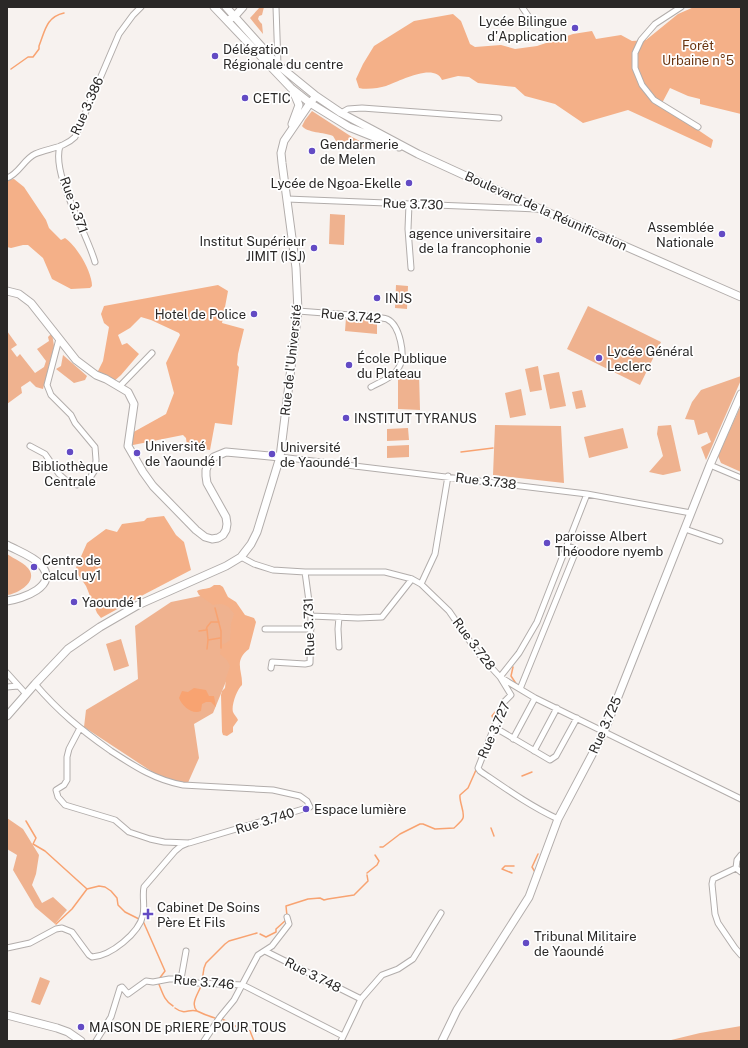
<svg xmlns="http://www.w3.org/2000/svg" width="748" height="1048" font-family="'Public Sans',sans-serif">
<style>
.green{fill:#efb28f}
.forest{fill:#f4b088}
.water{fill:#f8a371}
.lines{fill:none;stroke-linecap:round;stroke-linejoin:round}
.stream{stroke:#f8a371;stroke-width:1.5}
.minor-casing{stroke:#b2adab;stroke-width:7}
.tertiary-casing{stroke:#b2adab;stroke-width:9}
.secondary-casing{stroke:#b2adab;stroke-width:9}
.minor{stroke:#fff;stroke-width:5}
.tertiary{stroke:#fff;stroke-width:7}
.secondary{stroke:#fff;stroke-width:7}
.poi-dot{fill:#634bc4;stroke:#fff;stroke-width:1.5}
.labels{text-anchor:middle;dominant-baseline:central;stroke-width:3.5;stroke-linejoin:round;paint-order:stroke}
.poi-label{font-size:13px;fill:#2a2827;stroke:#fff;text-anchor:start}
.park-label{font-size:13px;fill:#6a3510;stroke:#fff}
.street-label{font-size:13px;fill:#2a2827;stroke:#fff}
</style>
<rect width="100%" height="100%" fill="#f7f2ef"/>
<path class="green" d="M260 7H264L262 15 259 16 258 19 260 22 262 24 263 34 250 18Z
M312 111 352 137 362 142 376 145 375 147H332L336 141 333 136C324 132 307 133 302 126L305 120Z
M330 214 345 215 344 245 329 244Z
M396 285 408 286 407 309 395 308Z
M588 306 661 342 640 385 567 349Z
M346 318 377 320V334L345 331Z
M7 331 17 345 11 349 17 357 20 354 35 373 44 367 46 361 37 349 49 341 48 337 52 333 54 346 43 389 36 387 30 381 21 387 22 393 7 404Z
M63 355 87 376 85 380 74 383 56 369 61 366Z
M538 366 542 390 530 392 525 369Z
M398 372H419L420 410 398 409Z
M559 372 566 406 550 409 543 375Z
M741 376V380L706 460 701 447 711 442 707 432 698 435 694 420 685 419 692 402 701 390Z
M521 389 526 415 510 418 505 393Z
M582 390 586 407 576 409 572 392Z
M741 405V472L721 463 718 456Z
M495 425 561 426 564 483 493 475Z
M671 425 681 471 663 475 649 472 663 456 657 434 658 426Z
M408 428 409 440 387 441V429Z
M623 428 628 448 589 458 584 437Z
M409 445V457L387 458V446Z
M7 554C14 559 26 563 30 571 36 583 17 594 7 595Z
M215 593 236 613 234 662 213 713 194 724 199 758 187 785 163 779 84 727 86 710 138 679 135 626 171 602Z
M121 639 129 666 114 671 106 644Z
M7 818 23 829 39 855 36 874 32 885 42 903 53 897 67 910 55 924 35 907 13 870 17 855 7 849Z
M40 977 50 981 40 1005 31 1002Z
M741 1026V1041H667L700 1033Z"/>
<path class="forest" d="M694 7H741V114L700 104V99L688 96 670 88 661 105 713 140 711 148 628 110 583 123 555 104 525 96 515 87 478 83 469 77 458 76 442 80C435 62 399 81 386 86 379 88 367 90 359 88L356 79 363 64 374 46 414 21 453 14 461 21 470 44 475 47 501 45 515 49 537 46 573 34 592 31 596 39 621 35 632 41 646 40 678 14Z
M14 179 24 187 46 220 49 228 61 240 65 238C77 246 92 272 92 286L90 288 71 289 52 279 43 258 28 245H23L11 248 7 247V180Z
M218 285 228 291 222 323 244 329 238 354 237 365 239 367 232 425 215 423 210 450 187 446 186 438 183 435 128 446 130 434 166 414 174 393 166 363 180 335 179 333 151 320 141 317 130 328 118 335 122 345 127 343 139 354 121 375 112 383 96 375 103 361 109 327 104 323 101 314 104 306Z
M164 516 176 535 184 542 191 570 145 594 101 618 97 613 86 586 75 570 87 543 106 529 117 532 122 524 144 521 147 518Z
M214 585H220L223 587 228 597 236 602 245 615 254 618 256 622 249 649C233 661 243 671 242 685 237 689 231 706 233 712 234 715 237 717 238 720L233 727V732L227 736 223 735 222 732 221 695 222 691 225 688 226 678 230 666 227 660 220 654 221 645 226 643 230 640 231 623 234 614C229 605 223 602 213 605L199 595 197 591C202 588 209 590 214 585Z"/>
<path class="water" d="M194 688 206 690 209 696H214L216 707 211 702H206L202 704 201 711C192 715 182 706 179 698L182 691 188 692Z"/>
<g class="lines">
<path class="stream" d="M11 69 28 57H33L39 49V46C45 31 46 17 64 13
M461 452 493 448
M215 608 221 631V648
M199 631 206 630 207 627 211 622H219
M208 640 220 638
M207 649 208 640 207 629
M513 667 511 676 517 685
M494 721 492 716 496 711
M522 776 532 772
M26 821 36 838 33 844 45 851 87 889
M491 828 494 836
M380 847H383L400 834 420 824H423L435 829 454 828C457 825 462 821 463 818 465 812 459 802 460 795L468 788 476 770
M535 872 532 867 538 854
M367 873 377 865 379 861 375 855
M512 873 502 869 505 866H514
M328 899 354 895 368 881 367 875
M287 916 286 906 308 899 320 898 324 900 328 899
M56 924 72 909 87 889 99 886 105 887 111 891 117 898 118 905 125 912 143 921 165 971 159 979
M260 934 266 937 276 932V929L286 920
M202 981 204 968 206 963 225 944 229 941 257 933
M158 982C162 991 164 1001 173 1006
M175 1008C186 1016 188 1008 197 1011 203 1014 208 1016 215 1018
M197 1011C190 1004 198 994 201 986
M222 1019 239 1028 250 1031 254 1041"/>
<defs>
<path id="minor" d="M276 7 278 65
M522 7 531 20
M681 7 655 24 641 40 635 53V68L642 85 654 100 698 127
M341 113 348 109 362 108 499 118
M60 146C51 174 87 233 95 262
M7 178C19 174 24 159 35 154 49 148 64 148 75 137L119 34 133 15 141 7
M287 199 537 209
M409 204 408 229 411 268
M298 311 377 317C380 318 384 318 387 319 400 325 406 356 399 367 394 377 380 382 371 387
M119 387 152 353
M30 446 45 454 59 474 68 482 77 485 88 481 95 470 96 460 95 447 75 423 71 415 51 395 47 385 59 339
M280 457 587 494 691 513
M710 465 741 478
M685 529 720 541
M241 557 254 564 273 570 305 572H385L412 579 421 584 449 611 478 653 500 677 535 698 741 799
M421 584 435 554 448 476
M311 616 358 618 382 617 412 579
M265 629H311
M339 647 338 629 339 617
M271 668 272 662 305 664 310 663 311 616 305 572
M7 673 26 694
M35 684C59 712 80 729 111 751 134 766 155 780 183 785L273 790 300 796 307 801 310 807 189 843 164 842 150 839 129 832 115 820 65 805 58 797 56 790 64 785 67 780V757L69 749 80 728
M7 687 18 686
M520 689 576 551 574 548 567 546
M494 727 550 760 556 756 577 718
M513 739 535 698
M534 751 557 708
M558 819C530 806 505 788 480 771L478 768 504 702 511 695 500 677 519 653 537 622 587 494
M736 868 713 879 712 884 715 914 718 923 735 948 741 955
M736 868 737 860 741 855
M736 868 741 872
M7 948 30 943 56 929 62 928 72 932 89 955 92 957C111 956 139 933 143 915 145 905 142 896 144 887L175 851 181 846 188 843
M265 951 361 999
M181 979 186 951
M96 1041 111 1017 120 988 122 987 128 994 146 981 153 982 169 979H181L198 983 243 985 343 1036
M204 1041 220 1017 234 1000 258 955 272 946 289 924 287 917
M341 1041 361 999 382 975 398 969 413 959 441 913"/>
<path id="tertiary" d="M230 19 235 16 243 7
M7 291 19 294 31 303 76 360 96 375 106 379 128 392 134 404 128 446 143 472 153 486 196 530 205 537 212 539 218 538 223 535 226 530 227 524 226 517 207 483 206 476V470L209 462 214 457 226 452 280 457
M7 545C18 551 33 556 41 565 60 586 22 599 7 601
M442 1041 457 1010 529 897 558 819 604 732 710 465 741 394"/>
<path id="secondary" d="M214 7 291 88 310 103 349 127 399 147
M226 7 278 65 316 96 341 113 418 154 490 187 741 297
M292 124 299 105 293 91
M7 716 35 684 68 649 100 627 138 605 226 566 241 557 251 544 257 532 280 457 298 311 296 268 282 163 281 153 284 141 310 103 316 96
M7 1015 57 1028 68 1032 81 1041"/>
</defs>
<use href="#minor" class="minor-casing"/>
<use href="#tertiary" class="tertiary-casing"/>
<use href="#secondary" class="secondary-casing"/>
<use href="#minor" class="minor"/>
<use href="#tertiary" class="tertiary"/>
<use href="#secondary" class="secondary"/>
</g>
<g class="poi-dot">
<circle cx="575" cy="28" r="4"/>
<circle cx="215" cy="56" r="4"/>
<circle cx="245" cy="98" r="4"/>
<circle cx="312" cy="151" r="4"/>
<circle cx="409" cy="183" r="4"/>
<circle cx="722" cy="234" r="4"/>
<circle cx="539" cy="240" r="4"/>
<circle cx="314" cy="248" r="4"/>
<circle cx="377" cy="298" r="4"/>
<circle cx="254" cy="314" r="4"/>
<circle cx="599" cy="358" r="4"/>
<circle cx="349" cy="365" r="4"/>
<circle cx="346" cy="418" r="4"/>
<circle cx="70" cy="452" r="4"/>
<circle cx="137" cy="453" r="4"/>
<circle cx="272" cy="454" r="4"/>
<circle cx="547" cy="543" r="4"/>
<circle cx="34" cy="567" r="4"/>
<circle cx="74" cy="602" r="4"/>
<circle cx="306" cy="809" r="4"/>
<path d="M146 908h4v4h4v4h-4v4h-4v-4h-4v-4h4z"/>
<circle cx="526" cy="943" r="4"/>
<circle cx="81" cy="1027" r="4"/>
</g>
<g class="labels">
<g class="poi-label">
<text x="567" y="21" text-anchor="end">Lycée Bilingue<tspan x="567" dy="15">d'Application</tspan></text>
<text x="223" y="49">Délégation<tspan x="223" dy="15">Régionale du centre</tspan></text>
<text x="253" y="98">CETIC</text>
<text x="320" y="144">Gendarmerie<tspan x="320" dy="15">de Melen</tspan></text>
<text x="401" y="183" text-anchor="end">Lycée de Ngoa-Ekelle</text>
<text x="714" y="227" text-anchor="end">Assemblée<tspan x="714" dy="15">Nationale</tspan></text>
<text x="531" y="233" text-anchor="end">agence universitaire<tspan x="531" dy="15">de la francophonie</tspan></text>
<text x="306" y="241" text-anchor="end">Institut Supérieur<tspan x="306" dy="15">JIMIT (ISJ)</tspan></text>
<text x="385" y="298">INJS</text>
<text x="246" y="314" text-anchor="end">Hotel de Police</text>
<text x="607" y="351">Lycée Général<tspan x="607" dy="15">Leclerc</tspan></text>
<text x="357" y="358">École Publique<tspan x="357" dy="15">du Plateau</tspan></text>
<text x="354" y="418">INSTITUT TYRANUS</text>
<text x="145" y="446">Université<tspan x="145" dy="15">de Yaoundé I</tspan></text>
<text x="280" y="447">Université<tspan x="280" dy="15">de Yaoundé 1</tspan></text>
<text x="70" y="466" text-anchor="middle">Bibliothèque<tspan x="70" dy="15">Centrale</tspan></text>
<text x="555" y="536">paroisse Albert<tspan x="555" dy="15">Théoodore nyemb</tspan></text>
<text x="42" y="560">Centre de<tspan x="42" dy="15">calcul uy1</tspan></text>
<text x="82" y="602">Yaoundé 1</text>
<text x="314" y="809">Espace lumière</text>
<text x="157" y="907">Cabinet De Soins<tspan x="157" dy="15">Père Et Fils</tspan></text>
<text x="534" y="936">Tribunal Militaire<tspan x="534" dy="15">de Yaoundé</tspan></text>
<text x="89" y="1027">MAISON DE pRIERE POUR TOUS</text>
</g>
<g class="park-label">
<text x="698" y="45">Forêt<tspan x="698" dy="15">Urbaine n°5</tspan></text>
</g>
<g class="street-label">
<text transform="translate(87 106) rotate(-66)">Rue 3.386</text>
<text transform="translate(413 204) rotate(2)">Rue 3.730</text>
<text transform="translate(74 205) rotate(70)">Rue 3.371</text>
<text transform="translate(546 211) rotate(24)">Boulevard de la Réunification</text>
<text transform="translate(351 316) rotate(5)">Rue 3.742</text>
<text transform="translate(291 360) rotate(-84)">Rue de l'Université</text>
<text transform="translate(486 481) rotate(7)">Rue 3.738</text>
<text transform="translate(309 627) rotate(-92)">Rue 3.731</text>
<text transform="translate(474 644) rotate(53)">Rue 3.728</text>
<text transform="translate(605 725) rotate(-66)">Rue 3.725</text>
<text transform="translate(494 730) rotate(-66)">Rue 3.727</text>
<text transform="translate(265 821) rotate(-17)">Rue 3.740</text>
<text transform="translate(313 975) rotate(27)">Rue 3.748</text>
<text transform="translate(204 982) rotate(5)">Rue 3.746</text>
</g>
</g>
<rect width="748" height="1048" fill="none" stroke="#2a2827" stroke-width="16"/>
</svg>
